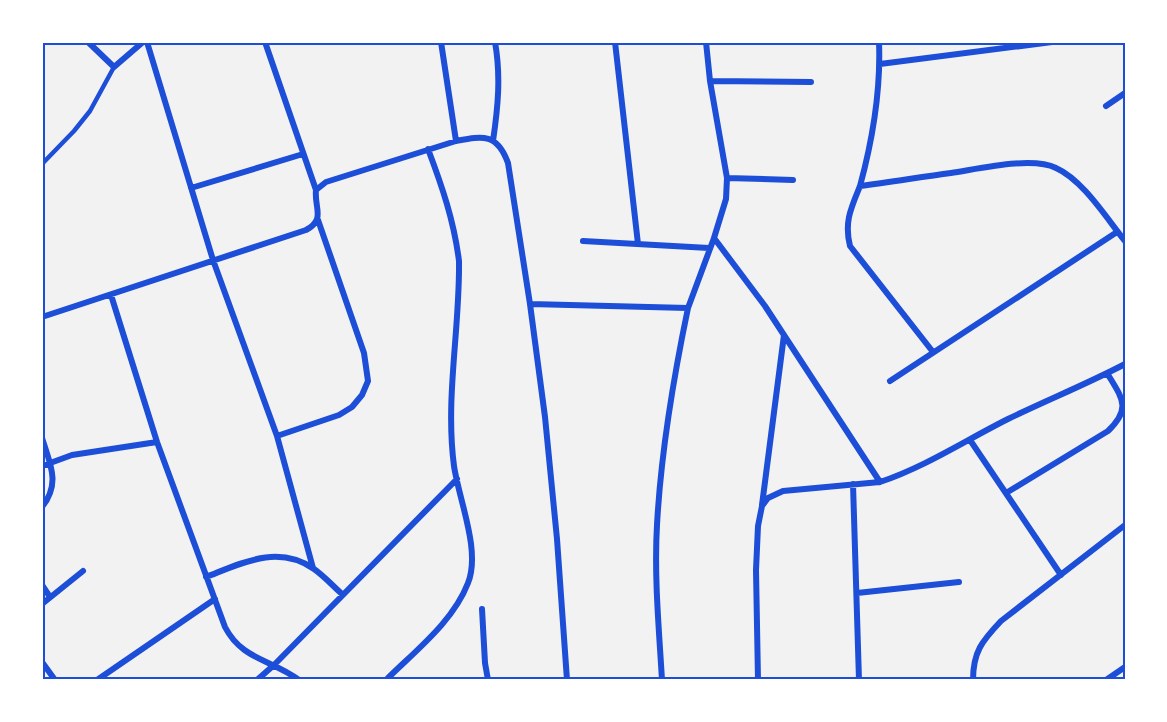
<svg xmlns="http://www.w3.org/2000/svg" width="1167" height="722" font-family="'Open Sans',sans-serif">
<style>
.lines{fill:none;stroke-linecap:round;stroke-linejoin:round}
.service{stroke:#1d4ed8;stroke-width:4.5}
.minor{stroke:#1d4ed8;stroke-width:6}
.neatline{fill:none;stroke:#1d4ed8;stroke-width:2}
</style>
<rect width="100%" height="100%" fill="#f2f2f2"/>
<g class="lines">
<path class="service" d="M42 164 74 131 90 111 114 67"/>
<path class="minor" d="M88 42 114 67 143 42
M147 42 213 260 277 436
M265 42 316 190
M441 42 456 141
M615 42 638 244
M706 42 710 81 727 178 793 180
M880 64 1052 42
M710 81 811 82
M1106 106 1125 93
M493 141C498 107 501 76 495 42
M860 186C873 138 881 92 879 42
M191 188 303 154
M714 238 726 199 727 178
M583 241 709 248
M111 295 157 442 225 627C242 660 271 659 299 680
M530 304 688 308 714 238 765 306 880 482
M42 317 306 230C326 219 314 208 316 190L326 182 456 141C483 136 497 133 508 163L530 304 545 417 557 539 567 680
M933 352 850 246C844 222 851 208 860 186 891 182 921 177 951 173 978 169 1032 156 1056 168 1083 180 1107 219 1125 241
M890 381 1117 232
M42 438C50 464 61 483 42 507
M970 440 1061 575
M42 466 72 455 157 442
M853 484 859 680
M1006 493 1108 431C1132 408 1122 398 1107 373
M762 505 784 335
M313 568 277 436 339 415 352 407 362 395 368 381 364 353 318 220
M206 577C242 563 278 544 314 569 324 576 333 586 342 594
M42 585 50 597
M857 593 959 582
M42 604 83 571
M482 609 485 663 488 680
M42 662 55 680
M97 680 215 599
M257 680 274 665 457 479
M386 680C415 651 453 622 468 583 481 551 459 500 454 466 445 398 460 329 459 261 454 221 442 186 428 149
M662 680C659 629 654 576 657 525 661 451 673 380 688 308
M758 680 756 570 758 526 762 506 768 498 783 491 880 482C925 467 966 440 1008 419 1047 400 1087 384 1125 364
M973 680C973 652 982 641 1001 621L1125 525
M1106 680 1125 667"/>
</g>
<rect width="1167" height="722" fill="none" stroke="#ffffff" stroke-width="87"/>
<rect x="44" y="44" width="1080" height="634" class="neatline"/>
</svg>
